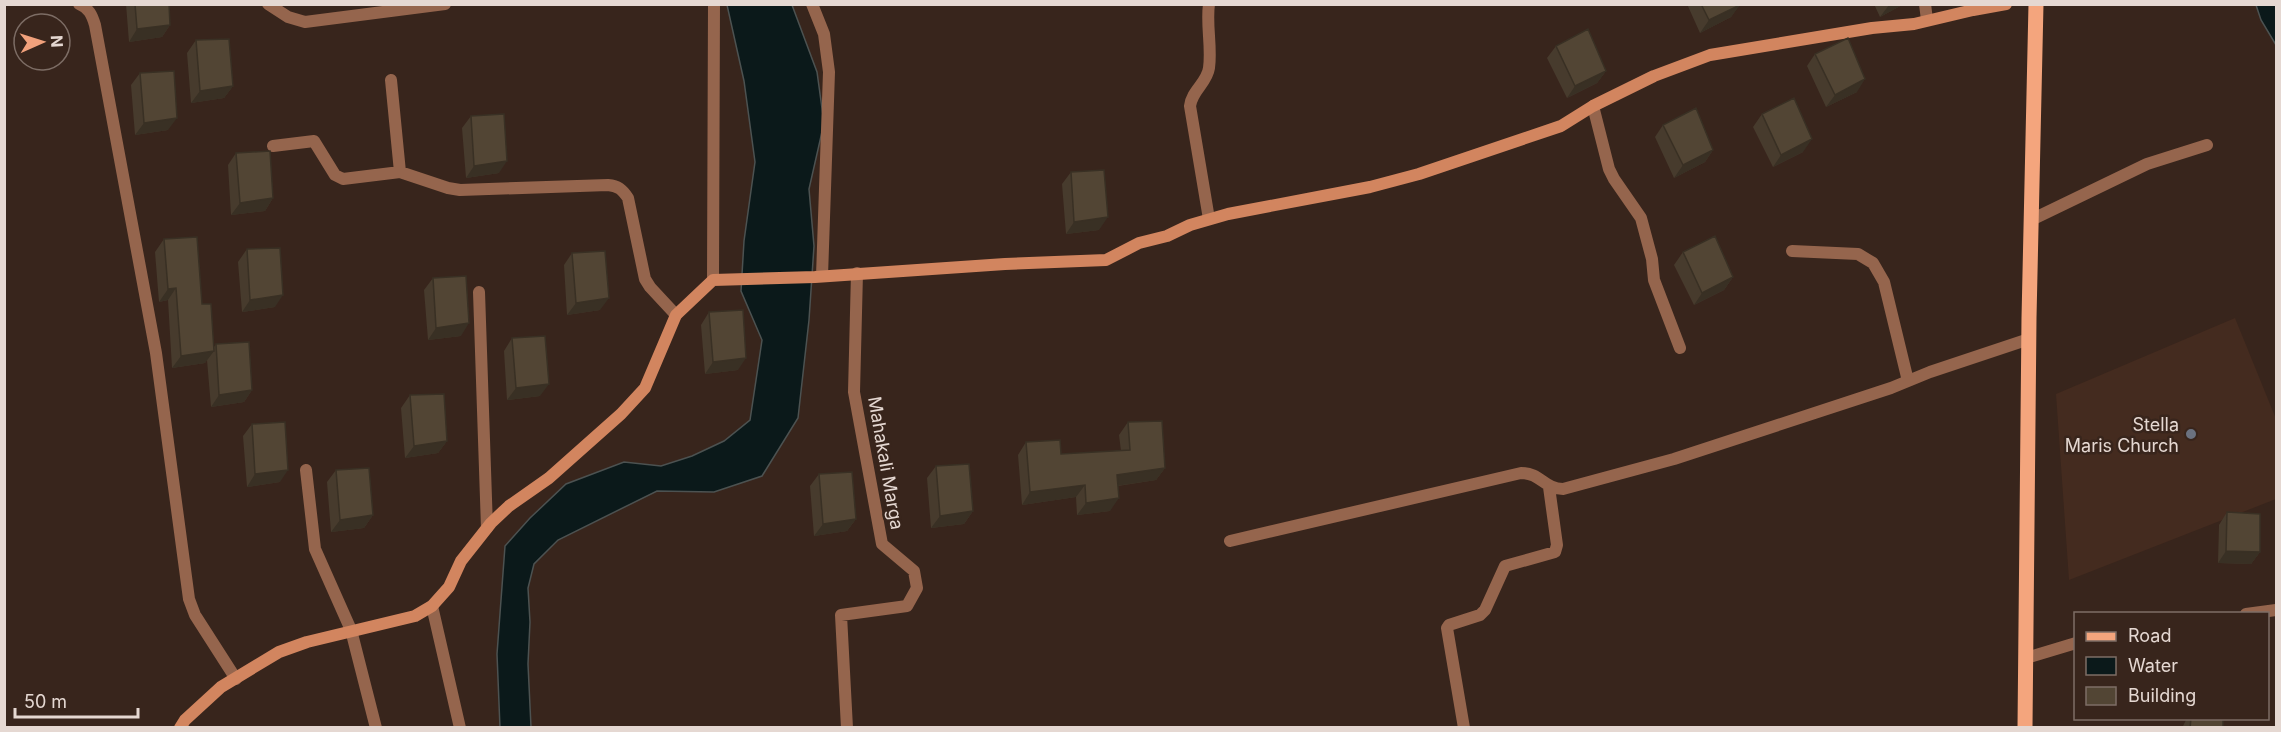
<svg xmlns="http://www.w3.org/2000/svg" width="2281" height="732" font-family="Inter,sans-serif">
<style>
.built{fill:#442b1f}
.water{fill:#0b191a;stroke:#4c5251;stroke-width:1.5}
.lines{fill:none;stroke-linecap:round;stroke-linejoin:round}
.street{stroke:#95654d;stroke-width:12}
.secondary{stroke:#d2855f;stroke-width:12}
.primary{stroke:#f4a57d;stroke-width:15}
.wall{fill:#473b2d}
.shaded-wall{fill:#393024}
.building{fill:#524534;stroke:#393024;stroke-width:1.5}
.worship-dot{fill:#6b7280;stroke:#38251c;stroke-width:2}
.labels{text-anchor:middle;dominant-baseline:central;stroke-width:5;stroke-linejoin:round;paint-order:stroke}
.poi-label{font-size:18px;fill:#e5d8d2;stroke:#38251c;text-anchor:end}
.street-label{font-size:18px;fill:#e5d8d2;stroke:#38251c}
</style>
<rect width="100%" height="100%" fill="#38251c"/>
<path class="built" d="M2235 318 2276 419V499L2069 580 2056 394Z"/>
<path class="water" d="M727 5H792L817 72 824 123 809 189 814 246 809 320 798 418 762 476 714 492 657 491 558 540 534 564 528 588 530 622 528 664 531 727 500 728 497 654 505 546 530 518 566 484 624 462 661 466 692 456 724 441 750 420 762 340 741 291 744 241 755 162 744 81Z
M2256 5H2276V45L2261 20Z"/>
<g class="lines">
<path class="street" d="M79 4C89 8 92 15 95 25L156 353 189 599 195 615 236 679
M268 4 288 17 305 22 445 4
M812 4 824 34 829 72 822 276
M1925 4 1927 20
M391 80 400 172
M1593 106 1609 169 1614 179 1641 218 1652 259 1654 280 1680 348
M273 146 314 141 335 175 343 179 400 172 448 188 460 190 608 185C618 186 622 189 628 198L645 279 650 287 676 315
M1209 219 1190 106C1192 90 1207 83 1209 68 1212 47 1206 25 1209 4
M2033 219 2147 164 2207 145
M1792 251 1858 254 1873 263 1884 282 1908 381
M713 280 714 4
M479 292 487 528
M306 470 315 549 351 630 376 728
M1230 541 1521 473C1541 473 1544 489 1563 489L1674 459 1891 388 1930 372 2029 339
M432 606 460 728
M2246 614 2276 610
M2026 658 2076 643
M847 728 841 615 907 606 917 588 914 571 882 544 854 392 857 273
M1464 728 1447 628 1449 625 1480 615 1485 610 1505 566 1555 552 1557 545 1549 487"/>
<path class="secondary" d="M180 728 185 720 221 687 279 652 307 642 415 616 432 606 449 587 461 561 491 523 509 506 549 478 621 414 645 388 676 315 713 280 815 277 1005 264 1106 260 1139 243 1167 236 1190 225 1228 214 1370 187 1419 174 1561 126 1593 106 1654 76 1710 55 1872 28 1914 24 1973 10 2006 4"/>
<path class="primary" d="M2025 728 2029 318 2036 4"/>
</g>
<path class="wall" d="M126 4H169L170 25 162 37 129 42Z
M1687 4H1740L1731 17 1700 33Z
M1874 4H1904L1880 17Z
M196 40 233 86 224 98 191 103 187 53Z
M1556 46 1606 71 1597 83 1567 98 1547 58Z
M1815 54 1857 92 1826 107 1807 66Z
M140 73 168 130 135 135 131 85Z
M1762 114 1803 152 1773 167 1753 127Z
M471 116 499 173 466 178 462 128Z
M1663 125 1713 150 1705 162 1674 178 1655 137Z
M236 153 273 198 265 211 231 215 228 165Z
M1071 172 1099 230 1066 234 1062 184Z
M164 239 202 304 214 347 216 344 252 390 244 402 211 407 207 360 205 363 172 368 168 300 159 302 155 252Z
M247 249 275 307 242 312 238 262Z
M1683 252 1733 277 1724 290 1694 305 1674 265Z
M572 253 600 310 567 315 564 265Z
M433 278 461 336 428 340 424 290Z
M709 312 738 370 705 374 701 325Z
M512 338 540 396 507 400 504 351Z
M410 395 447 441 438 453 405 458 401 408Z
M1128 422 1165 468 1156 480 1118 486 1110 511 1077 515 1076 497 1022 505 1018 455 1026 442 1061 454 1121 451 1119 435Z
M252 424 280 482 247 487 243 436Z
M936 466 973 511 964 524 931 528 927 478Z
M336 470 373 515 364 528 331 532 327 482Z
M819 474 856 519 847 531 814 536 810 486Z
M2227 512 2260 552 2251 564 2218 563 2219 525Z
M2187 718H2223V728H2182Z"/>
<path class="shaded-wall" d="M1904 4 1880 17 1889 5Z
M1740 5 1731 17 1700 33 1709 20Z
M170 25 162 37 129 42 137 29Z
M1606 71 1597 83 1567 98 1575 86Z
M1865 79 1857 92 1826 107 1835 95Z
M233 86 224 98 191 103 200 91Z
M177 118 168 130 135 135 144 123Z
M1812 139 1803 152 1773 167 1781 155Z
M1713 150 1705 162 1674 178 1683 165Z
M507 161 499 173 466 178 474 166Z
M273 198 265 211 231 215 240 203Z
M1108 217 1099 230 1066 234 1074 222Z
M1733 277 1724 290 1694 305 1702 293Z
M176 288 168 300 159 302 168 289Z
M283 295 275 307 242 312 250 300Z
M609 298 600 310 567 315 576 303Z
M469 323 461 336 428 340 436 328Z
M214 351 205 363 172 368 181 356Z
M746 358 738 370 705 374 713 362Z
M549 384 540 396 507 400 516 388Z
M252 390 244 402 211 407 219 395Z
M447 441 438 453 405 458 414 446Z
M1165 468 1156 480 1109 487 1117 475Z
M288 470 280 482 247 487 255 474Z
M1085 485 1076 497 1022 505 1030 492Z
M1119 498 1110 511 1077 515 1086 503Z
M973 511 964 524 931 528 940 516Z
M373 515 364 528 331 532 340 520Z
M856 519 847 531 814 536 823 524Z
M2226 551 2260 552 2251 564 2218 563Z"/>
<path class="building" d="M135 4H169L170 25 137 29Z
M1701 4H1740V5L1709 20Z
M1588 29 1606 71 1575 86 1556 46Z
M1848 38 1865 79 1835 95 1815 54Z
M229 39 233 86 200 91 196 40Z
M174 71 177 118 144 123 140 73Z
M1794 98 1812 139 1781 155 1762 114Z
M1696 108 1713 150 1683 165 1663 125Z
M504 114 507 161 474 166 471 116Z
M270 151 273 198 240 203 236 153Z
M1104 170 1108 217 1074 222 1071 172Z
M1715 236 1733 277 1702 293 1683 252Z
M197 237 202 304H211L214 351 181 356 176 288 168 289 164 239Z
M280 248 283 295 250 300 247 249Z
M605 251 609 298 576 303 572 253Z
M466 276 469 323 436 328 433 278Z
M743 310 746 358 713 362 709 312Z
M545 336 549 384 516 388 512 338Z
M249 342 252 390 219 395 216 344Z
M444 394 447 441 414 446 410 395Z
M1162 421 1165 468 1117 475 1119 498 1086 503 1085 485 1030 492 1026 442 1060 440 1061 454 1130 450 1128 422Z
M285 422 288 470 255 474 252 424Z
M969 464 973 511 940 516 936 466Z
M369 468 373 515 340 520 336 470Z
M852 472 856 519 823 524 819 474Z
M2227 512 2260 514V552L2226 551Z
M2191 718H2223V728H2190Z"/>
<circle class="worship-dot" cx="2191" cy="434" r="6"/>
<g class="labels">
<g class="poi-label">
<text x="2179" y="424">Stella<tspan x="2179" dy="21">Maris Church</tspan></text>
</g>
<g class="street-label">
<text transform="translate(886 463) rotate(80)">Mahakali Marga</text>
</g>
</g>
<rect width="2281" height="732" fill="none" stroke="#e5d8d2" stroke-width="12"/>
<rect x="2074" y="612" width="195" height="108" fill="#38251c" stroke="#7d6d65" stroke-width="1.5"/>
<rect x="2086" y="632" width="30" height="9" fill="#f4a57d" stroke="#7d6d65" stroke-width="1.5"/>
<text x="2128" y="642" font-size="18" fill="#e5d8d2">Road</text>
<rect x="2086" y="657" width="30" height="18" fill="#0b191a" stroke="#7d6d65" stroke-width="1.5"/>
<text x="2128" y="672" font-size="18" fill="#e5d8d2">Water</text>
<rect x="2086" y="687" width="30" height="18" fill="#524534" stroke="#7d6d65" stroke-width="1.5"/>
<text x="2128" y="702" font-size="18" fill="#e5d8d2">Building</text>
<g transform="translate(42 42) rotate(87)"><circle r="28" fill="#38251c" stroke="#7d6d65" stroke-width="1.5"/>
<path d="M0-4.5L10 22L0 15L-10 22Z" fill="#f1a17c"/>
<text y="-9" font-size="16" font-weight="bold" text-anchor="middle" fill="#e5d8d2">N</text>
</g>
<path d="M15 708v9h123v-9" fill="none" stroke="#e5d8d2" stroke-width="3"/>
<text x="24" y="708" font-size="18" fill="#e5d8d2" stroke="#38251c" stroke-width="4.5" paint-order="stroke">50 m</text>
</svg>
